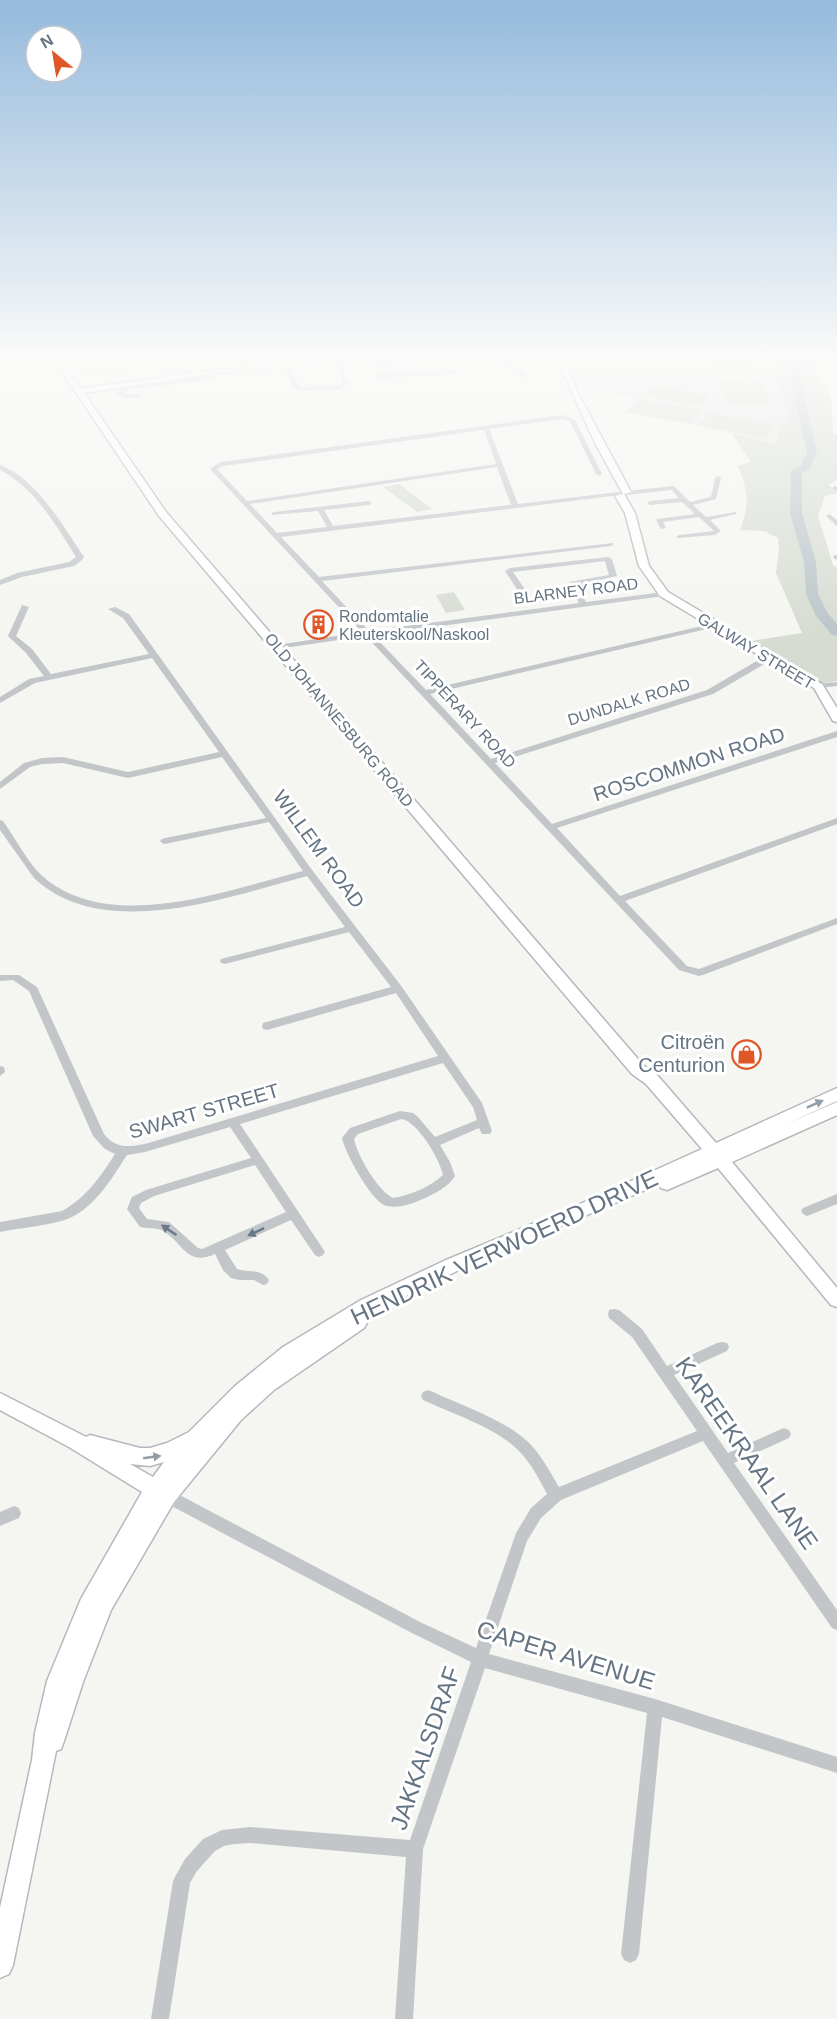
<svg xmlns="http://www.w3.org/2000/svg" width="837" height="2019" font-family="Helvetica,sans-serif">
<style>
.built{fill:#e5e7e5}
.green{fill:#d6dcd2}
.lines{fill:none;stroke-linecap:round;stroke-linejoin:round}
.river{fill:#bac4c9;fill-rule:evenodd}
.secondary-casing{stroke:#b4b9be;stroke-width:3}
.street{fill:#c2c6c9;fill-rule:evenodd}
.secondary{fill:#fff;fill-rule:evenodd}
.oneway{fill:#929ea8}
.oneway2{fill:#697886}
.labels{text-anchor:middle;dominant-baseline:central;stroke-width:6;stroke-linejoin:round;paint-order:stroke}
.far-street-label{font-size:16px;fill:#647482;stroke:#fff}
.far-poi-label{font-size:16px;fill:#647482;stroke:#fff;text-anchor:start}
.street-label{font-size:20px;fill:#647482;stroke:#fff}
.poi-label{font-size:20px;fill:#647482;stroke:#fff;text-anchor:end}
.near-street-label{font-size:24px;fill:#647482;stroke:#fff}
</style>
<rect width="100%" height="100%" fill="#f5f5f1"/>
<path class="built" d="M72 357H292L290 361 85 376Z
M568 357H773L789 422 781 423 775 444 697 426 625 412 636 397 583 391Z"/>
<path class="green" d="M708 357H749L754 377 712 376Z
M773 357H816L817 376 831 397 833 433 837 434V479L829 485 837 493 825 496 818 516 833 565 837 568V681L821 684 751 641 802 633 776 573 779 549 778 538 764 531 740 530C750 503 748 492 738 466L751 462 732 434 775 444 781 423 789 422Z
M760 380 771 404H727L719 381Z
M652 385 709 395 699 406 640 395Z
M642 399 704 411 690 424 627 412Z
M710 413 777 425 764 439 697 424Z
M399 484 432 509 417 512 383 487Z
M454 592 465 610 446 613 436 595Z"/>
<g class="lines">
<path class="river" d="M795 357H805L800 379 817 452 810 469 802 473V513L816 562 818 594 827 612 837 624V636L832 635 816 616 806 594 804 562 790 513 791 471 801 465 807 452 790 379Z"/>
<defs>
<path id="secondary" d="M52 357H60L81 388 163 378 167 375 279 364 283 361 292 362 355 357H394L225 372 84 393 166 512 644 1066 658 1076 716 1143 837 1088V1101L786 1124 837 1102V1115L732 1162 837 1288V1307L831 1305 718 1168 667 1190 661 1188 659 1184 459 1270 363 1317 367 1323 364 1328 274 1390 241 1420 174 1502 111 1610 83 1682 64 1741 61 1749 56 1751 13 1965 9 1974 0 1978V1908L32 1760 35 1733 47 1681 81 1599 142 1492 69 1447 0 1410V1393L86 1437 90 1435 140 1448H150L167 1443 189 1432 235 1386 283 1347 361 1300 446 1260 571 1208 702 1149 646 1084 632 1074 159 516ZM164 1462 153 1477 130 1464 150 1466Z
M556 357H564L579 395 631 492 624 494 635 513 649 566 668 592 822 684 837 708V722L833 721 814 688 660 596 639 566 625 513 615 496 623 494 595 443Z"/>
</defs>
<use href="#secondary" class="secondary-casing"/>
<path class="street" d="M496 357H503L528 377 523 378Z
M454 359 456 360V362L373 368 370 366 373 364Z
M334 361 339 362 349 384 337 390H297L293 387 283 366 288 365 300 387 336 386 343 383Z
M458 371 459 372 456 374 377 378 374 376 377 374Z
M212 376 214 377V379L131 389 122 393 142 395V397L140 398H123L115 393 130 385Z
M562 415 575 420 602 474 599 476 596 474 570 421 562 419 489 429 518 504 618 492 620 493V495L281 537 319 577 613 543V545L611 546 322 581 369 631 579 603 569 584 570 582 609 575 605 561 513 572 529 595 525 597H522L505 571 510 568 608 557 612 559 617 576 577 585 586 602 664 592 668 594 664 596 373 635 426 690 715 623 719 625 715 627 430 694 491 759 707 690 767 655H773V659L713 694 495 763 552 824 837 731V737L557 828 620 896 837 818V824L625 901 687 966 699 969 837 918V924L703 975 699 976 679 970 366 636 277 649 273 647 277 645 362 632 211 470V468L221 462ZM484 430 496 464 247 501 217 469 223 466ZM497 467 511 505 333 526 324 510 369 505 372 503 369 501 274 512 272 513V515L318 511 327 527 277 533 250 504Z
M0 465C36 478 63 526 84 557L83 559 74 566 22 577 0 585V580L17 573 69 562 76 557C56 525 34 487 0 470Z
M718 476 721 478 716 499 693 505 706 517 736 512V514L710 520 721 531 715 535 677 538V536L679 535 714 531 699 517 663 522 666 528 661 529 656 520 657 519 695 514 682 502 650 505 647 503 650 501 679 498 672 490 626 495 623 493 626 491 674 486 690 502 711 497 715 478Z
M835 486 837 487V492L832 488Z
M829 514 837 520V526L826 516Z
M834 555H837V560L833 558Z
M22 605 29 607 16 636 32 649 51 674 149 654 123 618 108 609 115 607 129 614 312 870 402 987 482 1103 492 1131 490 1134H482L479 1128 440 1145 450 1162 455 1176C448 1187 436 1193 425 1198 414 1203 397 1210 384 1205 370 1198 345 1153 342 1138L350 1128 400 1111 413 1113 418 1117 435 1137 477 1120 473 1107 443 1063 240 1124 325 1252 323 1255 319 1257 315 1255 291 1220 225 1250 237 1269C249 1273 261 1268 269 1280L267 1284 263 1285 254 1280H239L231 1278 223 1270 215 1254C186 1267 183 1242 163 1231 157 1227 147 1229 140 1227L127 1209 132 1197 146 1190 251 1158 230 1127 145 1152 127 1155C112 1178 96 1206 70 1218 54 1225 19 1228 0 1232V1222L62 1211C86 1198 101 1176 115 1154L105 1149 93 1136 29 991 13 980 0 981V975H19L37 987 104 1134C116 1149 128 1147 145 1144L438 1056 396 993 267 1030 263 1029 262 1026 263 1023 391 987 349 932 225 964 221 963 220 961 221 959 345 927 307 876C228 897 103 943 34 878L0 830V820L3 821C17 840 28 865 47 880 116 933 228 890 303 871L269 822 165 844 162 843 160 841 162 839 165 838 266 818 222 757 128 778 63 763 42 764 30 767 0 789V782L24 763 42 758 63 757 128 772 219 752 152 658 35 683 0 703V697L29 679 44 676 26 653 8 636ZM401 1119C418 1121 440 1160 443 1175 430 1187 411 1195 393 1198 378 1191 357 1155 354 1139L358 1134ZM255 1165 286 1212 202 1249 198 1248 169 1222 147 1219 139 1208 141 1203 154 1196Z
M837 682V686L818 688 814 686 818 684Z
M0 1066 4 1067 5 1072 0 1076Z
M837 1194V1204L807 1216 803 1214 801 1211 803 1208Z
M614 1309 619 1310 642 1329 667 1366 717 1343 722 1342 727 1343 729 1347 727 1351 674 1375 728 1453 779 1430 784 1428 789 1430 791 1434 789 1438 734 1463 837 1610V1630L832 1628 703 1441 561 1500 541 1518 527 1541 489 1654 655 1699 837 1757V1773L662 1717 639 1954 636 1960 630 1963 624 1960 621 1954 647 1713 485 1668 423 1849 413 2019H395L406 1857 250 1843 234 1844 224 1846 215 1851 197 1871 190 1883 169 2019H151L173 1881 176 1875 185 1859 203 1839 222 1830 250 1827 410 1840 471 1662 410 1632 162 1501 160 1496 162 1491 167 1490 172 1491 420 1622 476 1648 516 1533 531 1508 547 1494C539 1479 531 1463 519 1451 495 1427 453 1414 423 1400L421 1396 423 1392 428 1390 433 1392C463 1406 503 1419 527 1441 541 1454 550 1472 559 1487L697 1431 632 1337 609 1318 608 1314 609 1310Z
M14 1506 19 1508 21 1513 19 1518 0 1526V1512Z"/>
<use href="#secondary" class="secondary"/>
</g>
<defs><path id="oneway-solid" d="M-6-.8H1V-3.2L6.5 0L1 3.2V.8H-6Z" transform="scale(1.5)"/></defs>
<g class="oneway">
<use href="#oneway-solid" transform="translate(815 1104) rotate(-24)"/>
<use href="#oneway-solid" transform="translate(152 1457) rotate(-8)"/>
</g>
<g class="oneway2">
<use href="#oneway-solid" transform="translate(169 1230) rotate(-146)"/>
<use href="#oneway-solid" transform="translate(256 1232) rotate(155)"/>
</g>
<linearGradient id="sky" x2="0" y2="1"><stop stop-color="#95badc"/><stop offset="0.56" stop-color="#fafaf9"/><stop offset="1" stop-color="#fafaf9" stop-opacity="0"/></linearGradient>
<rect width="837" height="640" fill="url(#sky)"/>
<defs>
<symbol id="building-ring" viewBox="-11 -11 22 22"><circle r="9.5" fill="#fff" stroke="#e05627" stroke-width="1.5"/><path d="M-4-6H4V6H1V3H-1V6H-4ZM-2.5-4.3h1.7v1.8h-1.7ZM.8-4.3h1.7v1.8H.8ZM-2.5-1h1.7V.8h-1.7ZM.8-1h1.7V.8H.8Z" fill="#e05627"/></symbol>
<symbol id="shop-ring" viewBox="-11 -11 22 22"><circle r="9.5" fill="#fff" stroke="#e05627" stroke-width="1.5"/><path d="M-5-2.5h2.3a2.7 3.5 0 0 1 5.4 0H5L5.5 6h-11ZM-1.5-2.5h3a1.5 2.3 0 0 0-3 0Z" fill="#e05627"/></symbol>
</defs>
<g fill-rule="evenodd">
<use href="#building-ring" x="302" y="608" width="33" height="33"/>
<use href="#shop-ring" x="730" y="1038" width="33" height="33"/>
</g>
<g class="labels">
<g class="far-street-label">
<text transform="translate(576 591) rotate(-7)">BLARNEY ROAD</text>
<text transform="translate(756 651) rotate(31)">GALWAY STREET</text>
<text transform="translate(629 702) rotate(-17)">DUNDALK ROAD</text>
<text transform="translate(465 714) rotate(47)">TIPPERARY ROAD</text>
<text transform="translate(339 720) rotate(50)">OLD JOHANNESBURG ROAD</text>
</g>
<g class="far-poi-label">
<text x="339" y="616">Rondomtalie<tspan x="339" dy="18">Kleuterskool/Naskool</tspan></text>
</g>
<g class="street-label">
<text transform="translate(689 764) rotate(-18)">ROSCOMMON ROAD</text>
<text transform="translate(319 849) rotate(54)">WILLEM ROAD</text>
<text transform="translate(204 1111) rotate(-16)">SWART STREET</text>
</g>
<g class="poi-label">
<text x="725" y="1042">Citroën<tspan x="725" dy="23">Centurion</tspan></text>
</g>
<g class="near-street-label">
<text transform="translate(504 1247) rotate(-25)">HENDRIK VERWOERD DRIVE</text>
<text transform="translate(747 1453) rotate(55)">KAREEKRAAL LANE</text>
<text transform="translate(566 1655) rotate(17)">CAPER AVENUE</text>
<text transform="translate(425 1748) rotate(-71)">JAKKALSDRAF</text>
</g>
</g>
<g transform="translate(54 54) rotate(330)"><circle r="28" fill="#ffffff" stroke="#c1c7cd" stroke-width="1.5"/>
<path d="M0-4.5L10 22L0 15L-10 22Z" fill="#e05627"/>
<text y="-9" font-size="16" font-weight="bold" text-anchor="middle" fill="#647482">N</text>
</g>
</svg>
